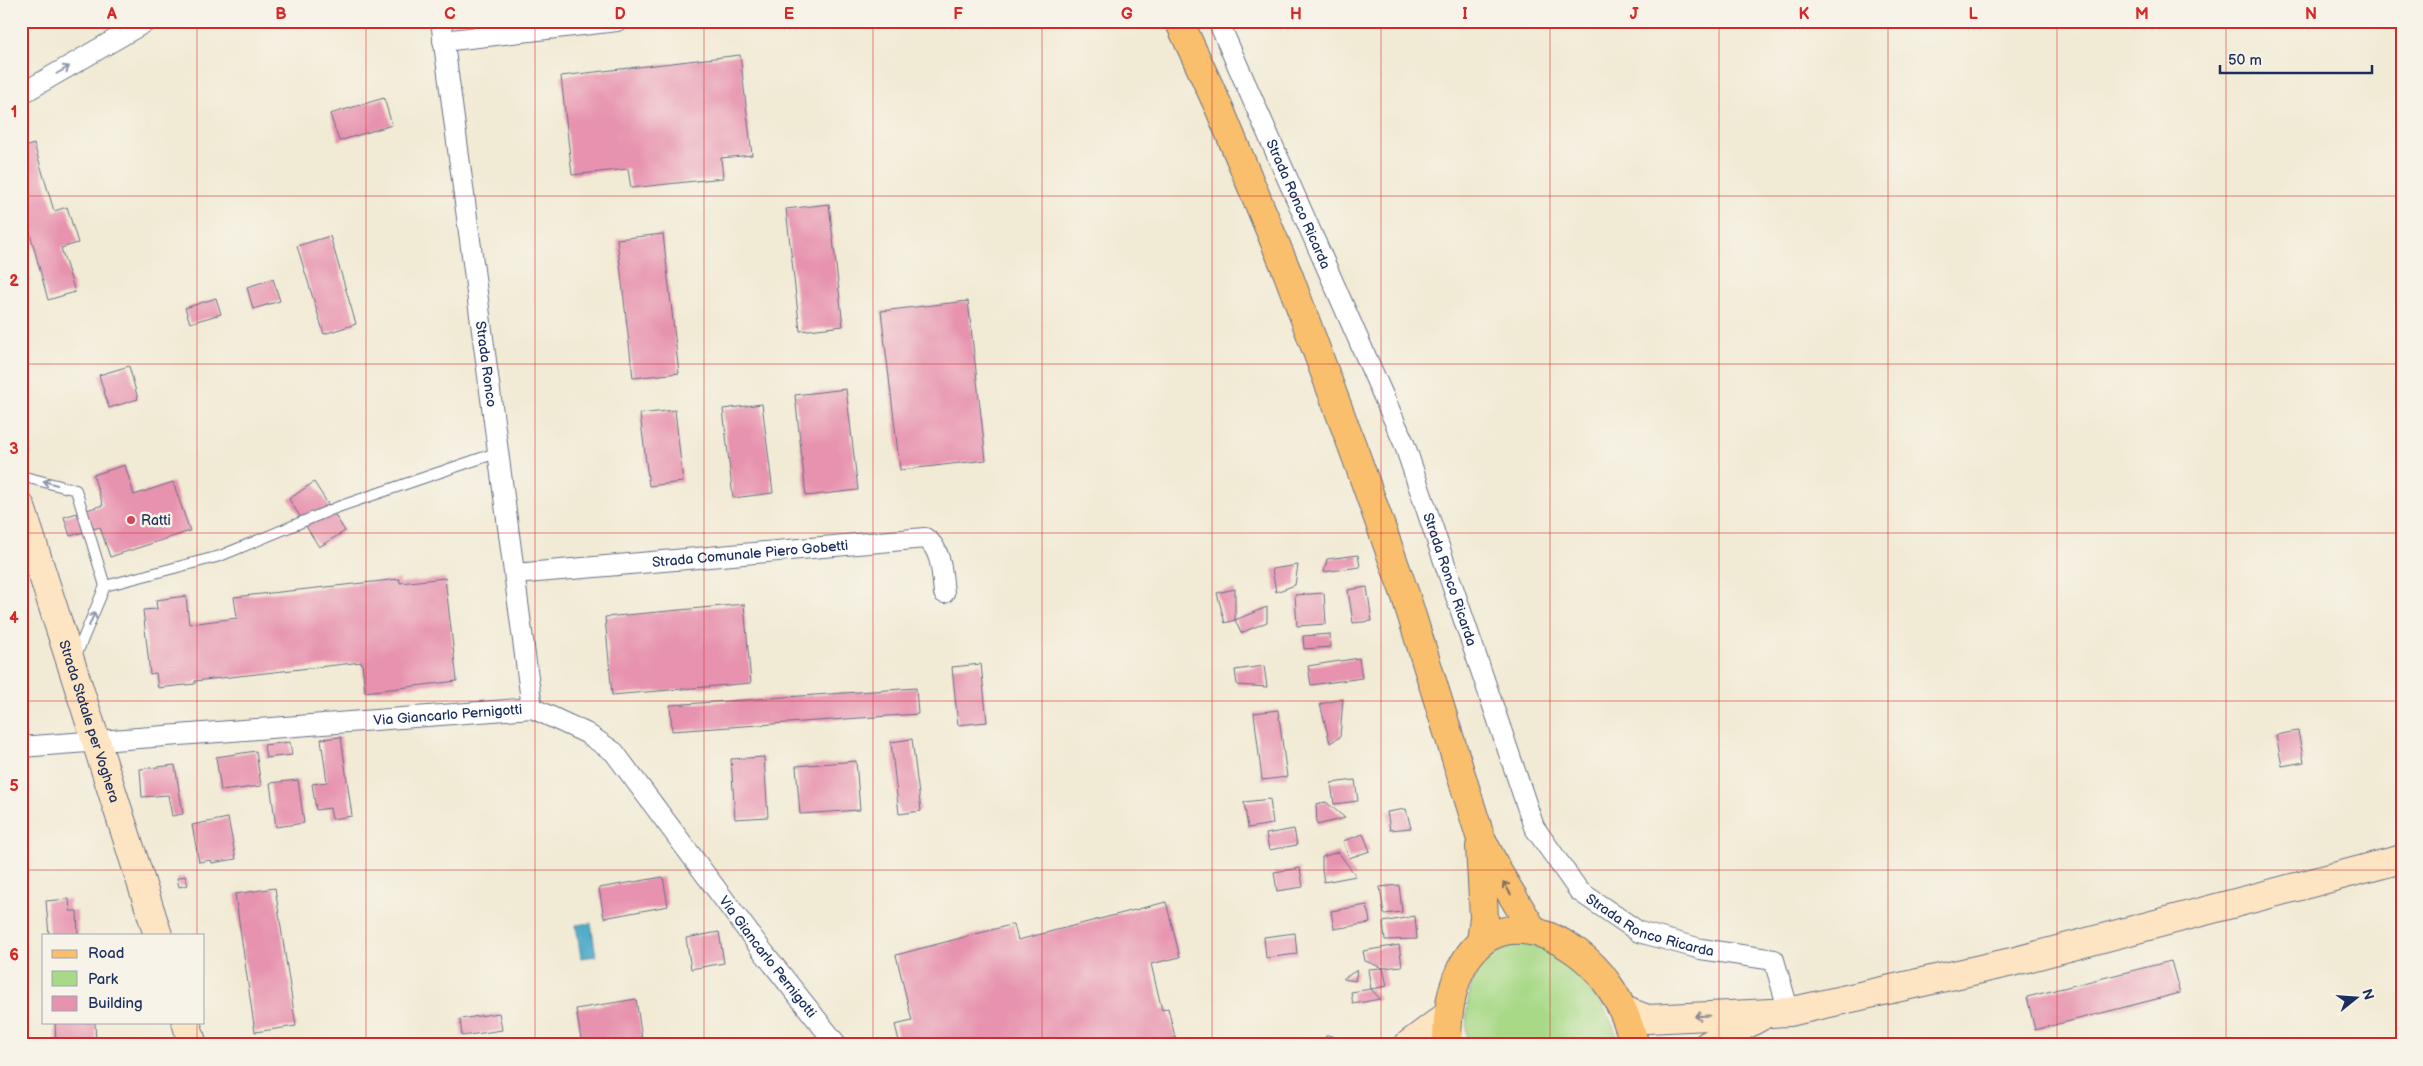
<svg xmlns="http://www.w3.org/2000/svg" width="2423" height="1066" font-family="'Balsamiq Sans',sans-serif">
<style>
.green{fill:#a8d987;stroke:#628472}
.water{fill:#47a8c6;stroke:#316c92}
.building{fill:#e792ae}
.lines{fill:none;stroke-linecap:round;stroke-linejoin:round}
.service-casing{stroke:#667087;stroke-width:12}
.minor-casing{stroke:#667087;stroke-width:22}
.secondary-casing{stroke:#667087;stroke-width:30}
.primary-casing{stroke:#667087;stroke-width:30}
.service{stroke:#fff;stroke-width:10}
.minor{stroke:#fff;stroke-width:20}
.secondary{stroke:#fde5c4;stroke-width:28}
.primary{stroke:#f9bf6c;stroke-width:28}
.oneway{stroke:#8d97ae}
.oneway2{stroke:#7f7064}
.oneway3{stroke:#8c8a91}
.grid{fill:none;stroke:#d62828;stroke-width:1;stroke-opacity:0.55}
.poi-dot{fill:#d1495b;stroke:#f7f3e8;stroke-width:2}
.labels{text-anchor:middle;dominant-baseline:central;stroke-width:5;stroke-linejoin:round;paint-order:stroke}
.street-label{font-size:14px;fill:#1b2f5e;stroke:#f7f3e8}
.poi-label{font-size:14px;fill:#1b2f5e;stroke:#f7f3e8;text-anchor:start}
.neatline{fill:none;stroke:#d62828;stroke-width:2}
.grid-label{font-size:16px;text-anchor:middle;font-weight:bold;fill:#d62828}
</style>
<rect width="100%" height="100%" fill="#f7f3e8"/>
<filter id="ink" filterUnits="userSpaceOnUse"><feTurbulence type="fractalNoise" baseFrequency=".02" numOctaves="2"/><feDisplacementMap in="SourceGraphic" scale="10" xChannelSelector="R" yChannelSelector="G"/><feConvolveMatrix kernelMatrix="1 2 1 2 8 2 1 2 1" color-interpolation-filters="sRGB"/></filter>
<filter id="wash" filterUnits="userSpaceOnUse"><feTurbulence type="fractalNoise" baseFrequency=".0096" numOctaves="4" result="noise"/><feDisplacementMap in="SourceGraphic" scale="20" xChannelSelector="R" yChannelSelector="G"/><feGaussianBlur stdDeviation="1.12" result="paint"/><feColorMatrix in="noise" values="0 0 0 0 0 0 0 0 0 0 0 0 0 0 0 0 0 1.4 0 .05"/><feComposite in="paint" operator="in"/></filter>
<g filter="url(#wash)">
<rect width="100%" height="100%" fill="#f1ead4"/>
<path class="green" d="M1523 944C1530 945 1539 945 1546 948 1578 964 1611 1010 1619 1045H1467C1465 999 1468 951 1523 944Z"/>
<path class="water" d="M591 923 596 956 581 958 576 925Z"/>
<g id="blocks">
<path class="building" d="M740 55 752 155 721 158 723 178 631 188 628 169 572 175 561 76Z
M384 98 392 125 339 141 330 114Z
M34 144 54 211 67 207 78 243 61 248 75 292 48 300 27 222 22 223 21 219V148Z
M829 204 843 326 800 331 786 209Z
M663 234 679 373 633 378 617 239Z
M330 236 356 324 324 334 297 246Z
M273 279 280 301 253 309 247 287Z
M216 298 221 314 190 323 185 308Z
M968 301 986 460 900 470 881 311Z
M129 366 138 399 109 408 99 375Z
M846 389 858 490 806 496 795 395Z
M762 404 773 493 733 498 723 409Z
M675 410 683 482 649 486 640 414Z
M125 465 134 495 173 482 190 531 110 557 100 527 70 536 64 517 103 505 93 475Z
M314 482 345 531 319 547 289 499Z
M1358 555 1360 567 1324 572 1327 559Z
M1298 565 1295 585 1276 592 1272 569Z
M445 578 457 681 365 692 362 662 195 681V684L158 688 156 673 150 674 143 610 157 609 156 600 186 596 189 624 237 618 234 597 400 579V583Z
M1367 587 1372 621 1353 623 1348 590Z
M1235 589V620L1225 623 1217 593Z
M1324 593 1326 624 1297 626 1295 595Z
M744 604 751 683 612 695 605 617Z
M1267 607V622L1241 633 1235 620Z
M1330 634 1331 647 1304 649 1303 636Z
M1359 658 1362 678 1311 685 1308 666Z
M981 664 987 722 958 725 952 667Z
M1264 666 1267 687 1237 685 1235 670Z
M916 688 918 714 672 731 670 705Z
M1343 699 1340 737 1330 743 1320 704Z
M1278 710 1287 777 1262 780 1254 713Z
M2298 731 2304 762 2282 766 2276 735Z
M341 737 352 816 332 819 330 808 316 810 312 784 327 782 321 739Z
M912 739 921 811 899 814 891 742Z
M290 742 292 755 266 758 264 745Z
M256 751 261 786 221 791 216 757Z
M764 757 768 817 735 819 731 759Z
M856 761 860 810 800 814 796 766Z
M175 765 183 814 172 816 168 795 142 797 140 769Z
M298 780 304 823 276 827 270 783Z
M1355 780 1358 801 1334 804 1331 783Z
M1270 799 1273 824 1248 828 1244 802Z
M1326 802 1345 818 1317 825 1316 804Z
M1406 809 1411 828 1390 830 1387 812Z
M228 818 236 859 212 863 211 860 199 862 192 825Z
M1294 829 1297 845 1269 850 1266 834Z
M1363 834 1370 851 1349 858 1343 841Z
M1338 852 1356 876 1324 882 1322 870V857Z
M1300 868 1303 887 1277 891 1274 872Z
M185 876 188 885 179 887 177 878Z
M663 877 668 906 604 918 599 888Z
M1399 885 1402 912 1384 914 1380 887Z
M275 888 296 1026 255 1032 235 894Z
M69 899 70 911H77L78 935H49L46 901Z
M1166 902 1180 957 1151 964 1162 1010 1168 1008 1177 1045H900L895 1025 912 1021 896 955 1014 924 1018 940Z
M1367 905 1370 923 1334 929 1331 911Z
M1415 916 1417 939 1385 940 1383 922Z
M719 932 724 963 691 969 686 938Z
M1295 933 1297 954 1266 958 1264 937Z
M1399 945 1402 966 1383 968 1365 961 1363 951Z
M2171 961 2180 993 2035 1030 2027 997Z
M1383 968 1387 986 1371 989 1368 969Z
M1357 970 1355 981 1343 979Z
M1371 989 1380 999 1353 1004 1351 992Z
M636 999 643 1045H582L576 1009Z
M499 1013 502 1030 462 1036 460 1019Z
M55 1022H95L96 1045H56Z"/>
</g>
</g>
<g filter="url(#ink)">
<use href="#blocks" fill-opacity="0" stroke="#667087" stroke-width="1"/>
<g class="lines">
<defs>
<path id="service" d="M21 476 76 490 105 586 75 658
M105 586 220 556 338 507 499 452
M1326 1045 1329 1041"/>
<g id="minor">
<path id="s1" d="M441 21 532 708"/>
<path id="s2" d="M1218 21 1404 443 1534 827 1579 891 1639 932 1701 949 1774 960 1789 1012"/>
<path d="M443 41 617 21"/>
<path d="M21 94 147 21"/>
<path id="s3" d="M515 574 925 538C942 548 942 575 944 593"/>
<path id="s4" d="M21 747 532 708 586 733 614 752 761 949 837 1045"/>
</g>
<g id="secondary">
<path id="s5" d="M21 507 158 935"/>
<path d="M1624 1010 1647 1019 1789 1012 2012 962 2402 859"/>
<path d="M186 1022 193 1045"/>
<path d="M1408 1045 1448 1015"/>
<path d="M1708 1045 1760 1017"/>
</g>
<path id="primary" d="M1179 21 1220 110 1288 274 1357 459 1406 597 1480 836 1498 872 1533 930
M1480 847 1484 917 1481 942
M1447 1045C1447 1016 1450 985 1466 960 1502 901 1577 939 1607 983 1621 1002 1628 1022 1635 1045"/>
</defs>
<use href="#service" class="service-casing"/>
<use href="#minor" class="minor-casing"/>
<use href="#secondary" class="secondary-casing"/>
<use href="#primary" class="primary-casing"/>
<use href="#service" class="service"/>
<use href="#minor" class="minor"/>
<use href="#secondary" class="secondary"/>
<use href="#primary" class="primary"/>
</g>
<defs><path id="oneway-shaft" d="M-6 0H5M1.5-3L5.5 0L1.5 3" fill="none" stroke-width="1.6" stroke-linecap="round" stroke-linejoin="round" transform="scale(1.25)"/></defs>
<g class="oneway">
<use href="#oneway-shaft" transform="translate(63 70) rotate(-30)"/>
<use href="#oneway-shaft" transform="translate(50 483) rotate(-164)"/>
<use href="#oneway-shaft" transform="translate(92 619) rotate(-67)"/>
</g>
<use class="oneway2" href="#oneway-shaft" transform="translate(1507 888) rotate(-121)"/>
<use class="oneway3" href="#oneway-shaft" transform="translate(1702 1016) rotate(177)"/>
</g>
<path class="grid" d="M197 21V935M366 21V1045M535 21V1045M704 21V1045M873 21V1045M1042 21V1045M1212 21V1045M1381 21V1045M1550 21V1045M1719 21V1045M1888 21V1045M2057 21V1045M2226 21V1045M21 196H2402M21 364H2402M21 533H2402M21 701H2402M21 870H2402M197 1022V1045"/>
<circle class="poi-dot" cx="131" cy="520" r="5"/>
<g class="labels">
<g class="street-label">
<text stroke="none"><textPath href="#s2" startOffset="200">Strada Ronco Ricarda</textPath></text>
<text stroke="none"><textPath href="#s1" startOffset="346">Strada Ronco</textPath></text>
<text stroke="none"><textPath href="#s3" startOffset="236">Strada Comunale Piero Gobetti</textPath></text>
<text stroke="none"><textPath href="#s2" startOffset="605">Strada Ronco Ricarda</textPath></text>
<text stroke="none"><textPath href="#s4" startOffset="428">Via Giancarlo Pernigotti</textPath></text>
<text stroke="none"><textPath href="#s5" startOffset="225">Strada Statale per Voghera</textPath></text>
<text stroke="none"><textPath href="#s2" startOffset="1025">Strada Ronco Ricarda</textPath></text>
<text stroke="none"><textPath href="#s4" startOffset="862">Via Giancarlo Pernigotti</textPath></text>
</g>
<g class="poi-label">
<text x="141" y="520">Ratti</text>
</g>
</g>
<rect width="2423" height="1066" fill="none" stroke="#f7f3e8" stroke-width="55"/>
<rect x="42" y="934" width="162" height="90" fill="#f7f3e8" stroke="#9fa5b1"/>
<rect x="52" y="950" width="25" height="8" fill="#f9bf6c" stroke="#9fa5b1"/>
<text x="88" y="958" font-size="15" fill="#1b2f5e">Road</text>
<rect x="52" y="971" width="25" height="15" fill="#a8d987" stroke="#9fa5b1"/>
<text x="88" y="984" font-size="15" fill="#1b2f5e">Park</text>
<rect x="52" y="996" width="25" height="15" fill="#e792ae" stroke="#9fa5b1"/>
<text x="88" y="1008" font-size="15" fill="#1b2f5e">Building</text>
<g transform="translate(2356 998) rotate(73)" stroke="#f7f3e8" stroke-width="4" paint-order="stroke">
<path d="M0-4L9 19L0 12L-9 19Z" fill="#1b2f5e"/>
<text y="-8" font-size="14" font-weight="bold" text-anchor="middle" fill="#1b2f5e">N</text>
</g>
<path d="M2220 65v8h152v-8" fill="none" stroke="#1b2f5e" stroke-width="2.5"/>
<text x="2228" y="65" font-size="15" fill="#1b2f5e" stroke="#f7f3e8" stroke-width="4" paint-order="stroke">50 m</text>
<rect x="28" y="28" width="2368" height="1010" class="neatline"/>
<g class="grid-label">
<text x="112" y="19">A</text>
<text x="281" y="19">B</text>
<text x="450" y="19">C</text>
<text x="620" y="19">D</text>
<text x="789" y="19">E</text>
<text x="958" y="19">F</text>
<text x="1127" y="19">G</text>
<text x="1296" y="19">H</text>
<text x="1465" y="19">I</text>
<text x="1634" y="19">J</text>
<text x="1804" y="19">K</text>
<text x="1973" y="19">L</text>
<text x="2142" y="19">M</text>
<text x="2311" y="19">N</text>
<text x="14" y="117">1</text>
<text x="14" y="286">2</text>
<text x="14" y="454">3</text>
<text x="14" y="623">4</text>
<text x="14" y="791">5</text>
<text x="14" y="960">6</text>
</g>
</svg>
